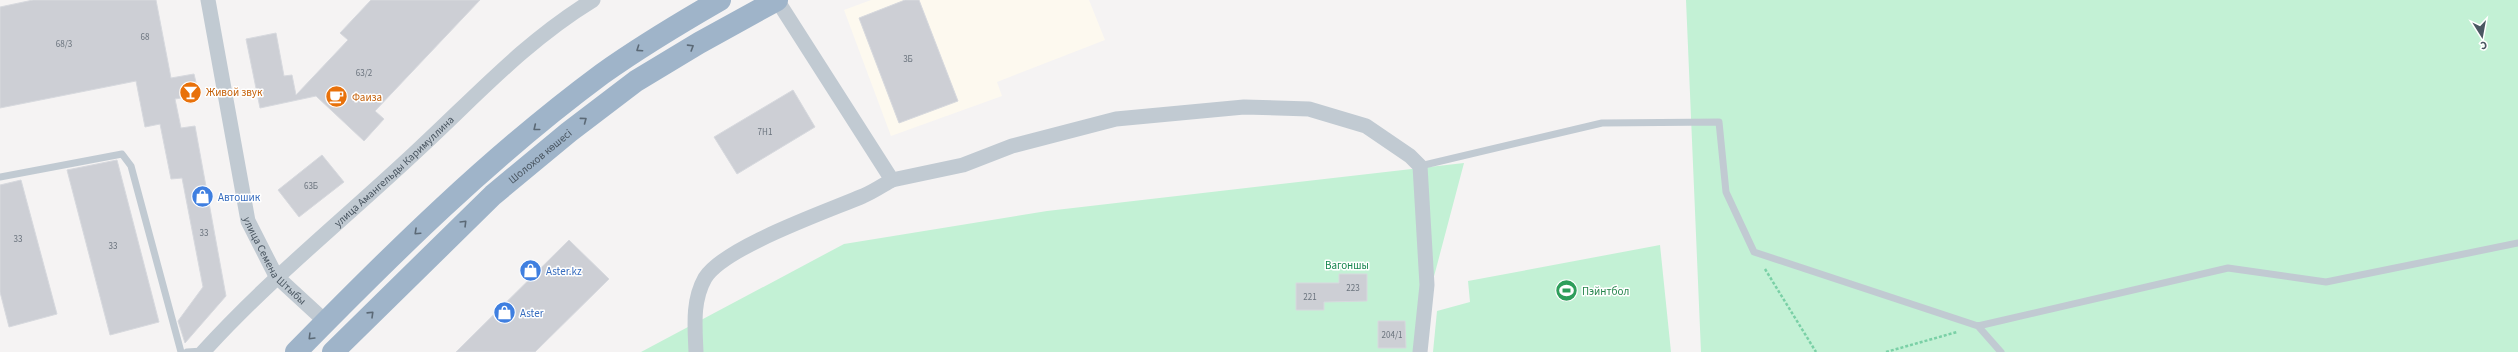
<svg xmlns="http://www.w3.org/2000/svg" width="2518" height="352" font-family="'Source Sans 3',sans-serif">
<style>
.commercial{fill:#fdf9ef}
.green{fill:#c3f1d5}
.building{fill:#cdcfd5;stroke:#d7d9de}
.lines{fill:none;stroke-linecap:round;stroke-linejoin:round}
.path{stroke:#7ad0a6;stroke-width:2.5;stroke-dasharray:3 2;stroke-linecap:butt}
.service{stroke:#c1cad2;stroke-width:7}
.minor{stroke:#c1cad2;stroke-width:15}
.trunk{stroke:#9fb4c9;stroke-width:22}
.oneway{stroke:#5b6976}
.labels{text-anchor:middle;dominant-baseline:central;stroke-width:3;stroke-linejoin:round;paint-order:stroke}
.number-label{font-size:9px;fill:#6b747e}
.food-label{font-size:11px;fill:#c56008;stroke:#fff;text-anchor:start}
.street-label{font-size:11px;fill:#4a5661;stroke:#fff}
.shop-label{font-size:11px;fill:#366cbe;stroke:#fff;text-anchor:start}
.park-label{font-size:11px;fill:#17864f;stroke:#fff}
.leisure-label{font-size:11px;fill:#27864d;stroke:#fff;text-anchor:start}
</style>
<rect width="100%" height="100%" fill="#f5f3f3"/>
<path class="commercial" d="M871 0H1089L1105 40 997 82 1002 96 891 136 844 10Z"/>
<path class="green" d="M1686 0H2518V352H1701Z
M1464 163 1414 352H641L844 244 1047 211Z
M1660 245 1671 352H1433L1437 311 1470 302 1468 281Z"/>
<path class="building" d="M33 0H156L171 78 194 74 199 95 175 99 181 128 195 126 226 296 185 343 178 321 203 287 182 178 171 179 160 124 145 127 136 81 0 108V7Z
M371 0H480L375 111 384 119 364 141 316 96 260 108 246 39 276 33 284 76 292 75 296 95 348 40 340 33Z
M905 0H919L958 101 899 123 859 18Z
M793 90 815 127 737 174 714 137Z
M322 155 344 182 299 217 278 190Z
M117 160 159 322 110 335 67 170Z
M21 180 57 314 9 327 0 292V185Z
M569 240 609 279 535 352H456Z
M1339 274H1367V301L1324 302V310H1296V283H1339Z
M1378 321H1405L1406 348H1378Z"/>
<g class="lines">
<path class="path" d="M1765 269 1816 352
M1886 352 1957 332"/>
<path class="service" d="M1420 166 1602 123 1719 122 1726 192 1754 252 1978 326 2228 268 2326 282 2518 243
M0 177 122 154 131 166 181 352
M1978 326 2001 352
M187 352 203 351"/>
<g class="minor">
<path id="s1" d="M208 0 248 221 276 276 326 322"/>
<path d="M777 0 892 180 963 165 1012 146 1116 119 1244 107 1309 109 1366 126 1410 156 1420 166 1427 285 1420 352"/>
<path id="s2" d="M203 352C270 278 348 216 421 147 478 94 526 41 593 0"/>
<path d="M696 352C695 327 692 301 705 278 724 247 828 211 863 196 873 192 883 185 892 180"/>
</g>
<g class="trunk">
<path d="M296 352C392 254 491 156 602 74 640 47 680 23 720 0"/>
<path id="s3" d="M333 352 493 195 569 132 636 81 699 43 777 0"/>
</g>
</g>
<defs><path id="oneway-chevron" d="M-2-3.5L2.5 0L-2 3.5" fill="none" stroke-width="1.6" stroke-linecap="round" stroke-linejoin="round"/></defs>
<g class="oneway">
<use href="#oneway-chevron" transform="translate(691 47) rotate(-32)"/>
<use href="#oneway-chevron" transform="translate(639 49) rotate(146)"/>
<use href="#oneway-chevron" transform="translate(584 120) rotate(-37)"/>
<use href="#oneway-chevron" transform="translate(536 128) rotate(141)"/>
<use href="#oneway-chevron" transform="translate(464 223) rotate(-45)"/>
<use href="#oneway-chevron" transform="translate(417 232) rotate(137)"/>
<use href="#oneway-chevron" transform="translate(371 314) rotate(-44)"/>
<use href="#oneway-chevron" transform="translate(311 337) rotate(135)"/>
</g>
<defs>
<symbol id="bar-disc" viewBox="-11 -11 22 22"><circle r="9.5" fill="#e8710a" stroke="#fff"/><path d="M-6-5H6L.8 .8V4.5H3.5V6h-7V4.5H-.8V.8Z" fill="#fff"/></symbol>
<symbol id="cafe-disc" viewBox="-11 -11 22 22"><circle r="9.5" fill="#e8710a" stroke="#fff"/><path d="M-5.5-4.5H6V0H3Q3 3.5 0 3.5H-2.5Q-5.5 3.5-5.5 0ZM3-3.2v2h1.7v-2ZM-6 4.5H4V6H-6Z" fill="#fff"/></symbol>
<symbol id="shop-disc" viewBox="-11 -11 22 22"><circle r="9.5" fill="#3f7fe0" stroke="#fff"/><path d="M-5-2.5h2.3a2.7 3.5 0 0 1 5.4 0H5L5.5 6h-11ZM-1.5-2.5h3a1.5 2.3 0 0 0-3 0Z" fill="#fff"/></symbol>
<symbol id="stadium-disc" viewBox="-11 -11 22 22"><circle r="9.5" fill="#2e9e5b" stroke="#fff"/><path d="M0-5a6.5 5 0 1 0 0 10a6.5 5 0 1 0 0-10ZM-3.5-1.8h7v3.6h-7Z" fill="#fff"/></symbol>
</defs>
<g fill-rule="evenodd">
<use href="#bar-disc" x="178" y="80" width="25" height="25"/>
<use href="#cafe-disc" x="324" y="84" width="25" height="25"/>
<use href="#shop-disc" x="190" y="184" width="25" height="25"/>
<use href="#shop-disc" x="518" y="258" width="25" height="25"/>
<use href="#stadium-disc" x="1554" y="278" width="25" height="25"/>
<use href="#shop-disc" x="492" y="300" width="25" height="25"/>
</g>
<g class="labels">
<g class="number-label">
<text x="145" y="37">68</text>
<text x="64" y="44">68/3</text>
<text x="908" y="59">3Б</text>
<text x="364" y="73">63/2</text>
<text x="765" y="132">7Н1</text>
<text x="311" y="186">63Б</text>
<text x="204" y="233">33</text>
<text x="18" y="239">33</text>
<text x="113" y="246">33</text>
<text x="1353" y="288">223</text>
<text x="1310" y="297">221</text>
<text x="1392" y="335">204/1</text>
</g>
<g class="food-label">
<text x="206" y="92">Живой звук</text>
<text x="352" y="97">Фаиза</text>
</g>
<g class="street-label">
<text stroke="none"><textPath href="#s3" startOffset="285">Шолохов көшесі</textPath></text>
<text stroke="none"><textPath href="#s2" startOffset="263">улица Амангельды Каримуллина</textPath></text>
<text stroke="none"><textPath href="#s1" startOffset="273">улица Семена Штыбы</textPath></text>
</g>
<g class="shop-label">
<text x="218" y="197">Автошик</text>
<text x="546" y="271">Aster.kz</text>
<text x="520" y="313">Aster</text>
</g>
<g class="park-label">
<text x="1347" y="265">Вагоншы</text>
</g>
<g class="leisure-label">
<text x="1582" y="291">Пэйнтбол</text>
</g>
</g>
<g transform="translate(2482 36) rotate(169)" stroke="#ffffff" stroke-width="3" paint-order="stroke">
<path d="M0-3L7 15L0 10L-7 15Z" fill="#4a5661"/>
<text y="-6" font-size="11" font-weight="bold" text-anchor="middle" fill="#4a5661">С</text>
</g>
</svg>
